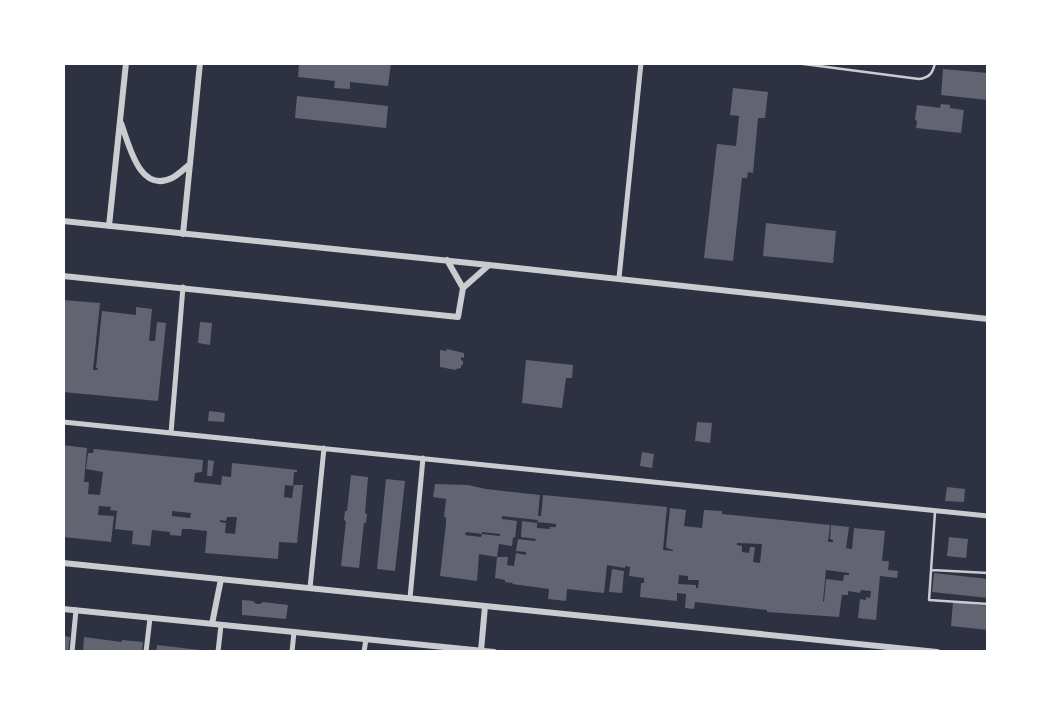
<svg xmlns="http://www.w3.org/2000/svg" width="1051" height="715" font-family="Quicksand,sans-serif">
<style>
.building{fill:#626471;fill-rule:evenodd}
.lines{fill:none;stroke-linecap:round;stroke-linejoin:round}
.service{stroke:#caccd0;stroke-width:2.5}
.minor{stroke:#caccd0;stroke-width:5}
.tertiary{stroke:#caccd0;stroke-width:6}
</style>
<rect width="100%" height="100%" fill="#2d3142"/>
<path class="building" d="M299 63H391L388 86 350 82V89L334 88 335 81 298 77Z
M943 69 988 73V100L941 95Z
M733 88 768 92 765 118H758L753 173 748 172 747 178H742L733 261 704 258 717 144 736 146 739 116 730 115Z
M297 96 388 106 386 128 295 118Z
M941 104 950 105V108L964 110 961 133 916 128 917 122 915 119 917 105 940 108Z
M766 223 836 231 833 263 763 256Z
M63 300 100 303 93 370H97L98 368H96L102 311 136 315V307L152 309 149 341H155L157 322 166 323 158 401 63 392Z
M200 322 212 323 210 345 198 343Z
M447 349 464 353V358L461 357V360L463 361V365H461V368L456 369V370L440 367V350L446 351Z
M526 360 573 365 572 378H566L562 408 522 403Z
M209 411 225 413 224 422 208 421Z
M697 422 712 423 710 443 695 441Z
M63 445 87 448 84 482H89L88 494 100 495 103 472 86 469 88 453H93L94 449 203 460 202 472 195 473 194 482 221 485 222 476 231 477 232 463 297 470V472H294L293 486 285 485 284 497 292 498 294 485H303L297 543 279 542 278 559 205 553 207 531 189 529H182L181 536 170 535V532L152 530 150 546 132 544 133 531 115 529 117 511 110 510 111 507 99 506 98 515 114 516 111 542 63 537 65 491H63ZM172 511 191 513 190 518 172 516ZM227 517H237L235 534 225 533 226 523 220 522V520L226 521Z
M642 452 654 454 652 468 640 466Z
M208 460 214 461 212 476H207Z
M351 475 368 477 365 513 367 514 366 523H364L359 568 341 566 346 521 344 520 345 511H347Z
M386 479 405 481 395 571 377 569Z
M435 484 468 485 486 489 540 495 538 516H541L543 495 667 507 663 550 673 551V550L667 548 666 546 670 508 686 510 684 526 702 528 704 510 722 511V514L830 525 828 542H833V540L830 539 831 525 849 527 846 548 852 549 854 528 885 531 882 561H889L888 570 898 571 897 578 880 576 876 620 858 618 860 599 866 600V597L870 598 871 591 861 590 860 593 848 591V595H842L839 617 767 612V610L695 602 694 609 685 608 686 594 677 593V601L640 597 641 583H644V578L629 576 630 567 625 566V568L607 565 604 593 567 589 566 601 548 599 549 589 512 584 513 583 505 582V580L495 578 497 557H508L507 565 514 566 516 553 526 555V552L516 551 518 539 535 541 536 539 521 537 522 521 537 523V528L550 529V527H556V524L537 522 538 520 502 516V519L517 521 515 538 513 537 512 546 499 544 497 557 479 554 477 581 440 576 446 524V517H444L446 499 433 497ZM466 532 482 534V532L500 534V536L482 534 481 537 465 535ZM737 543 762 544 760 563 753 562 755 547H750L749 553 742 552V546L737 545ZM826 570 849 573V575H844L843 581 826 579 824 602 823 601ZM679 575 688 576V580H699L698 588H696V585L678 584Z
M947 487 965 489 964 502 945 501Z
M949 537 968 539 966 558 947 556Z
M612 569 624 571 622 593 609 592Z
M934 573 988 579V598L932 592Z
M242 600 253 601 256 604H260L263 602 288 605 286 619 242 615Z
M953 602 988 606V630L951 626Z
M63 636 70 637 68 652H64Z
M84 637 114 641 122 642V640L143 642 142 652H83Z
M157 645 200 650V652H156Z"/>
<g class="lines">
<path class="service" d="M796 63 919 79C929 78 933 73 935 63
M935 512 929 600 988 604
M932 570 988 573"/>
<path class="minor" d="M619 278 641 63
M63 422 988 516
M171 433 183 287
M310 588 324 448
M410 598 423 458
M72 652 76 610
M146 652 150 618
M218 652 221 625
M292 652 294 632
M364 652 366 639"/>
<path class="tertiary" d="M121 123C129 144 139 194 172 178 178 175 184 169 190 164
M63 221 489 265 988 319
M109 226 126 63
M183 234 200 63
M447 260 463 288
M63 276 458 317 463 288 489 265
M63 563 937 652
M63 609 494 652
M212 624 221 579
M481 651 485 606"/>
</g>
<rect width="1051" height="715" fill="none" stroke="#ffffff" stroke-width="130"/>
</svg>
